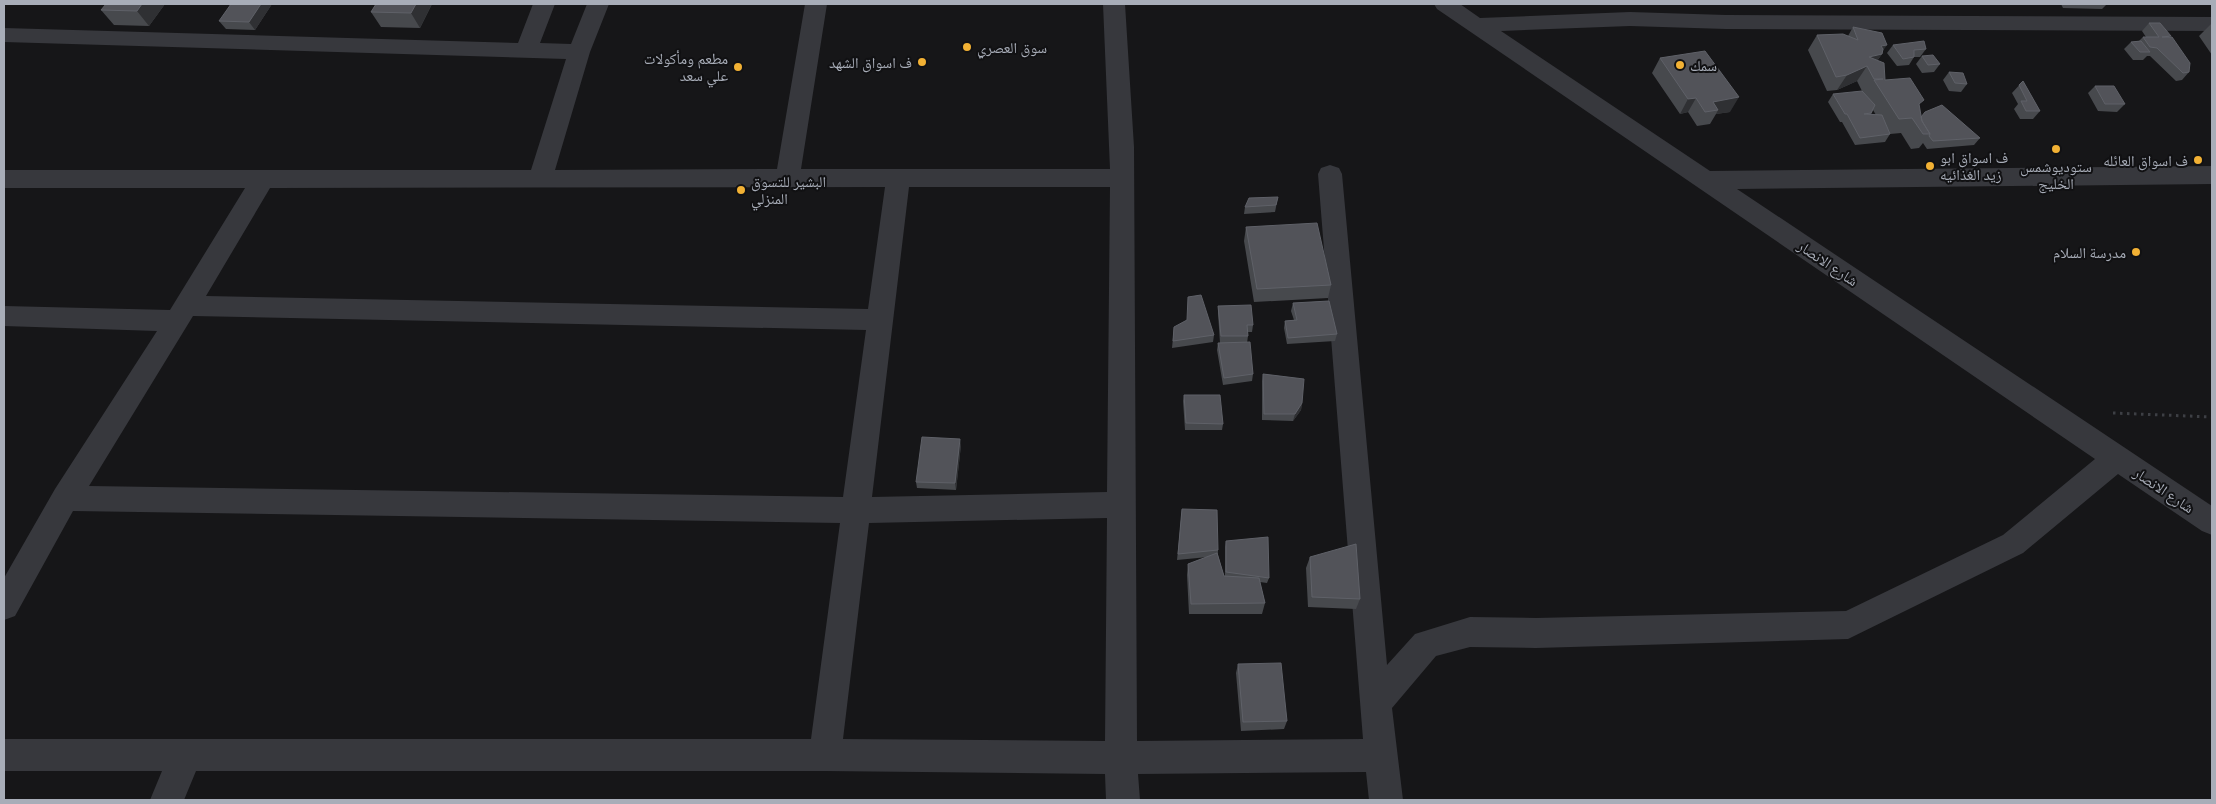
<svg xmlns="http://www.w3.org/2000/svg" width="2216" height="804" font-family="'IBM Plex Sans','Noto Naskh Arabic',sans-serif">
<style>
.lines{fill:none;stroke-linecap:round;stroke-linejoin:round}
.path{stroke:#3d3f44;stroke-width:3;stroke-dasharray:2.5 4.5;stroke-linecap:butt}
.minor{fill:#37383d;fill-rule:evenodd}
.wall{fill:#47494d;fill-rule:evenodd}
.shaded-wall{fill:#2f3033}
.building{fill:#525359;stroke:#5f6168}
.poi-dot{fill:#f2b134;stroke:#111113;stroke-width:2}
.labels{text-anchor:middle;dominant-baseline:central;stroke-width:4;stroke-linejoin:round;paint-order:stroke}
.poi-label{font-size:15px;fill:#a8adb8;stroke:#111113;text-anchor:start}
.street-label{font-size:15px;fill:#a8adb8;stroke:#111113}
</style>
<rect width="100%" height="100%" fill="#161618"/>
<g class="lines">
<path class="path" d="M2113 413 2212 417"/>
<path class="minor" d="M533 4H555L540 43 571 44 587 4H609L590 52 555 170 777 169 805 4H827L801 169H1110L1103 4H1125L1134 147 1137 741 1363 739 1318 174 1321 168 1330 165 1339 168 1342 174 1387 665 1415 634 1470 617 1536 618 1846 611 2003 535 2095 459 1437 9 1434 4H1460L1480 18 1630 12 1726 15 2212 17V31L1726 29 1630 26 1501 31 1710 171 2212 166V184L1737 189 2212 506V535L2202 531 2118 474 2023 553 1848 639 1536 648 1470 647 1436 656 1392 708 1403 800H1369L1366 772 1138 774 1140 800H1106L1105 774 825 771H196L184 800H150L162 771H4V739H811L840 523 73 511 15 616 4 620V578L55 489 157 331 4 326V306L170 310 245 188H4V170H531L566 59 4 42V28L518 43ZM885 187 868 309 206 296 270 188ZM909 187H1110L1107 492 872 497ZM193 316 866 330 843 497 89 486ZM1107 518 1105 741 843 739 869 523Z"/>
</g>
<path class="wall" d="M165 4 149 26 114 25 101 10Z
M272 4 255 30 226 29 219 21Z
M376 4H432L420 28 381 27 371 12Z
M2061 4H2107L2102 9 2063 8Z
M2149 23 2170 37 2189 72 2182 80 2176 81 2150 56H2147L2143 60H2133L2124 49 2131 42 2139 41 2143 37H2146L2142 31Z
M2212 23V55L2199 36Z
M1853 27 1883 50 1882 54 1877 61 1885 80 1919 107 1921 117 1980 138 1974 145 1927 149 1923 143 1919 148 1911 149 1901 133 1890 134 1885 142 1855 145 1842 122H1840L1828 102 1833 94 1863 93 1857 81 1837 90 1827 91 1808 50 1817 35 1848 36ZM1873 110 1876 115H1871Z
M1893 45 1926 49 1920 57H1914L1909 65 1897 66 1887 53Z
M1922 56 1940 64 1934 72 1922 73 1916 64Z
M1660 58 1730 112 1716 114 1710 124 1697 126 1688 112 1680 114 1652 73Z
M1949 72 1967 84 1961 92 1949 91 1943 80Z
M2023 81 2040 111 2033 119H2020L2014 109 2018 104 2012 93Z
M2095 86 2125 104 2117 112 2098 111 2088 93Z
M1278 197 1275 212 1244 214 1245 207Z
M1246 227 1331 285 1328 298 1254 302 1244 241Z
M1293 303 1337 334 1335 341 1287 344 1284 328 1285 321 1294 320 1291 311Z
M1218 306 1253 325 1252 332H1248V336L1247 343 1253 374 1252 381 1223 385 1217 350 1218 343H1220L1218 313Z
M1174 327 1214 335 1213 342 1172 348Z
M1263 374 1302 403 1301 410 1293 421 1262 420V381Z
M1184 395 1223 424 1222 430H1185L1183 401Z
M961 445 956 490 917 488 916 482Z
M1182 509 1218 550V555L1224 576H1225V547L1226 541 1269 578 1267 583 1260 582 1265 603 1262 614H1189L1187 575 1188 564 1208 557 1177 560Z
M1310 557 1360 599 1356 609 1308 607 1306 568Z
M1238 664 1287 721 1284 729 1241 731 1236 673Z"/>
<path class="shaded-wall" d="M142 4H165L149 26 137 11Z
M261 4H272L255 30 249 22Z
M416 4H432L420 28 411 13Z
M1887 45 1880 55 1882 54 1871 69 1867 66 1857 81 1837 90 1847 75 1869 57 1881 46Z
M1739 97 1730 112 1716 114 1718 110 1713 102Z
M1696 98 1688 112 1680 114 1688 99Z
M1302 403 1301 410 1293 421 1295 414Z
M960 439 961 445 956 490 955 483Z"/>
<path class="building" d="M106 4H142L137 11 101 10Z
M231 4H261L249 22 219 21Z
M376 4H416L411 13 371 12Z
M2149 23H2160L2171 36 2162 37H2172L2190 63 2189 72 2183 73 2157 48 2150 47 2143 37H2159Z
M1853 27 1882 33 1887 45 1881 46 1883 49 1882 54 1869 57 1884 63 1885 80 1910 78 1924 100 1919 104 1922 121 1930 134H1923L1912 118 1899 119 1874 80 1883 79H1874L1867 66 1847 75 1836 77 1817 35 1843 34 1858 40Z
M1924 41 1926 49 1914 50V57L1903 59 1893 45Z
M2141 41 2150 52H2140L2131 42Z
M1705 51 1739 97 1713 102 1718 110 1705 112 1696 98 1688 99 1660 58Z
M1933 55 1940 64 1928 65 1922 56Z
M1949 72 1963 73 1967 84 1955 83Z
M2023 81 2040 111H2026L2021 101H2027L2019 85Z
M2095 86H2114L2125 104H2105Z
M1862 91 1875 105 1871 113 1864 114 1882 115 1890 134 1860 138 1847 114H1845L1833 94Z
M1942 105 1980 138 1933 141 1929 136 1930 134 1922 121 1921 117 1925 112Z
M1278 197 1276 205 1245 207 1249 198Z
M1317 223 1331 285 1257 289 1246 227Z
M1201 295 1214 335 1173 341 1174 327 1187 320 1188 297Z
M1329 301 1337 334 1288 338 1285 321 1297 320 1293 303Z
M1251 305 1253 325H1247L1248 336H1221L1218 306Z
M1250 342 1253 374 1224 378 1218 343Z
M1263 374 1304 379 1302 403 1295 414H1264Z
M1184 395H1220L1223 424 1186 423Z
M922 437 960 439 955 483 916 482Z
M1182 509 1217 510 1218 550 1178 554Z
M1268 537 1269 578 1226 572V541Z
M1356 544 1360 599 1312 597 1310 557Z
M1217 553 1224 576 1259 578 1265 603 1191 604 1188 564Z
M1281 663 1287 721 1243 722 1238 664Z"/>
<g class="poi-dot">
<circle cx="967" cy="47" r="5"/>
<circle cx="922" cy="62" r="5"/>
<circle cx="1680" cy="65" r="5"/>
<circle cx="738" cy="67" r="5"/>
<circle cx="2056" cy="149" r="5"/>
<circle cx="2198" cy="160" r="5"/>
<circle cx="1930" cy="166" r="5"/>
<circle cx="741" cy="190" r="5"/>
<circle cx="2136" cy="252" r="5"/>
</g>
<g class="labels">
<g class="poi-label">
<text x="977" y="47">سوق العصري</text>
<text x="728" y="58" text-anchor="end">مطعم ومأكولات<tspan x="728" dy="17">علي سعد</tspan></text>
<text x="912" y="62" text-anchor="end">ف اسواق الشهد</text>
<text x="1690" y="65">سمك</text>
<text x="1940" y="157">ف اسواق ابو<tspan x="1940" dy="17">زيد الغذائيه</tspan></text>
<text x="2188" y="160" text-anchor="end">ف اسواق العائله</text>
<text x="2056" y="166" text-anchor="middle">ستوديوشمس<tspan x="2056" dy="17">الخليج</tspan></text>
<text x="751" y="181">البشير للتسوق<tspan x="751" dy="17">المنزلي</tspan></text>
<text x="2126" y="252" text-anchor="end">مدرسة السلام</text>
</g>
<g class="street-label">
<text transform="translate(1828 263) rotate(34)">شارع الانصار</text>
<text transform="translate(2164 490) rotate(34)">شارع الانصار</text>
</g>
</g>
<rect width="2216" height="804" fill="none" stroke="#a8adb8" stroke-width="10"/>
</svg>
